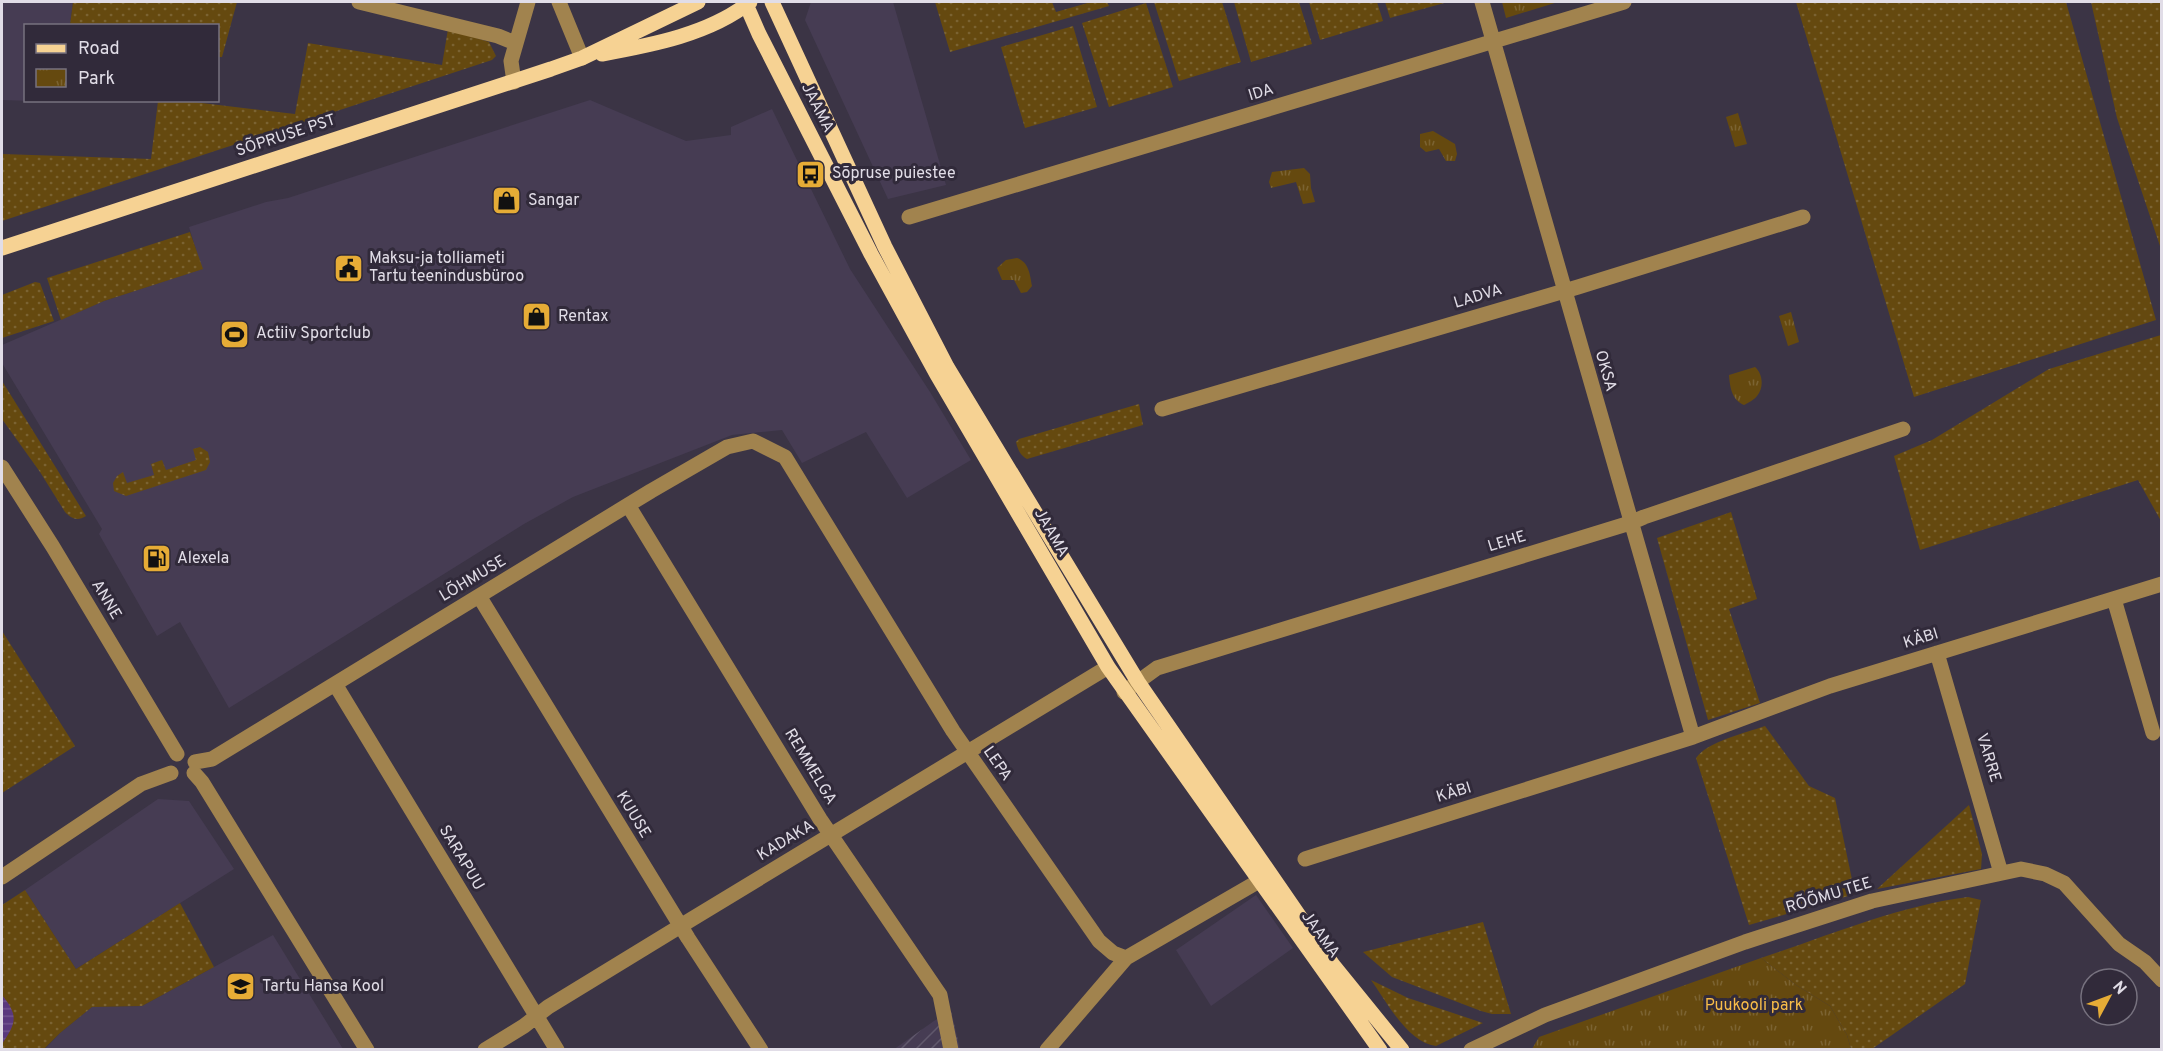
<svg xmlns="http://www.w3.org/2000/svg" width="2163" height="1051" font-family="Overpass,sans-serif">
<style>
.built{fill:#463c53}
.industrial{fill:url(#industrial-furrows)}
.grass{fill:url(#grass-dots)}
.park{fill:url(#park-tufts)}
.water{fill:url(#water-rules)}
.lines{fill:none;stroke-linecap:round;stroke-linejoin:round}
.minor{stroke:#a1834e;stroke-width:15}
.major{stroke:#f6d293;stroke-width:15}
.labels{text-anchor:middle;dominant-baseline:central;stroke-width:6;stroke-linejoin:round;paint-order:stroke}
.street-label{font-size:16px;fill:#e1dde7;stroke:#312a3a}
.poi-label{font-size:16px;fill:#e1dde7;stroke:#312a3a;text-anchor:start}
.park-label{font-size:16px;fill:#f9bd48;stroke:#312a3a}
</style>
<defs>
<pattern id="industrial-furrows" width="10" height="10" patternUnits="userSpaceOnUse" patternTransform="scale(1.5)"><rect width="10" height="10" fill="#463c53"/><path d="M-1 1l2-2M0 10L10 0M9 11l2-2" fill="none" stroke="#60586c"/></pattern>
<pattern id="grass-dots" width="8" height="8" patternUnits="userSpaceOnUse" patternTransform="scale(1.5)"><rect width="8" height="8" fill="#65490f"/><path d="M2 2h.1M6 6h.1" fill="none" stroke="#7b6332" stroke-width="1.8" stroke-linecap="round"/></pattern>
<pattern id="park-tufts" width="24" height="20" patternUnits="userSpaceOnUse" patternTransform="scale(1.5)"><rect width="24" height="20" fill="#65490f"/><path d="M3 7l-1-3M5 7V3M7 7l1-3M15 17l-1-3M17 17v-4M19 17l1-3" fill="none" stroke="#7b6332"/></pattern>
<pattern id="water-rules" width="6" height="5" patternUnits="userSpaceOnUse" patternTransform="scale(1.5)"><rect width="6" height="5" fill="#59387e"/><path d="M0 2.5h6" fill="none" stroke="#715490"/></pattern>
</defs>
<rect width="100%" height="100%" fill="#3b3445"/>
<path class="built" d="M2 2H73L70 25 26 26V100L64 101 63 102 2 100Z
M811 2H893L946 185 888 199 805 20Z
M590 100 686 141 731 135V127L772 109 850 269 930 392 971 460 907 498 866 432 802 463 782 430 732 435 573 497 524 524 229 708 180 622 157 636 99 534 102 529 2 363V345L104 301 202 269 189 227 266 202 288 198Z
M158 799 189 801 234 869 76 969 25 890Z
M1256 895 1293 948 1211 1006 1176 950Z
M273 935 343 1049 44 1050 60 1033 92 1007 142 1006Z"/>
<path class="industrial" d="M951 1011 960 1049 893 1050 934 1021Z"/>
<path class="grass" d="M73 2H237L222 57H218V26L70 25Z
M935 2H1052L1056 12 1091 2H1107L1109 6 950 52Z
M1154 2H1222L1241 62 1179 81Z
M1234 2H1299L1312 44 1251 62Z
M1309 2H1377L1383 21 1320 40Z
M1385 2H1448L1390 18Z
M1796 2H2066L2156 320 1914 397Z
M2091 2H2161V249L2117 118Z
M1146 3 1173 87 1109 107 1082 23Z
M1073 26 1097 107 1025 128 1001 47Z
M448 29 489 42 496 56 492 60 2 221V154L151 159 158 101H185L295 114 308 43 442 65Z
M190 232 203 269 104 301 61 320 47 278Z
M35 282 40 283 54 321 2 338V295Z
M2161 335V521L2138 480 1920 550 1894 456 1932 440 2049 369Z
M2 381 86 516C77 522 71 518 65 512L40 472 2 419Z
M1139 404 1143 425 1027 459C1020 455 1018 450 1016 442L1019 439Z
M200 447 208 452 210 462 206 470 126 496 114 491 113 483 117 476 123 472 127 483 154 475 151 464 162 460 166 470 196 460 193 449Z
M1731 512 1757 599 1729 609 1760 703 1708 720 1657 538Z
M2 631 75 746 2 793Z
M1765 726 1809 786 1835 798 1855 894 1749 925 1696 758C1708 741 1746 733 1765 726Z
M1969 805 1982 854 1981 869 1877 889Z
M25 890 76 969 180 903 214 967 142 1006 92 1007 60 1033 44 1049 2 1050V905Z
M1968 897 1981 900 1965 984 1872 1049H1851L1847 1035 1830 1006 1796 985 1761 958C1828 936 1897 906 1968 897Z
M1483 922 1511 1014H1492L1481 1011 1392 977 1363 952Z
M1371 980 1408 998 1483 1023 1436 1046C1408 1043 1386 1001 1371 980Z"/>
<path class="park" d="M1502 2H1558L1506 18Z
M1738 113 1747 144 1735 147 1726 117Z
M1433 131 1455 144 1457 154 1455 161H1446L1439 149 1426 152 1420 147V134Z
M1304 168 1310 174 1311 188 1315 202 1303 204 1296 182 1271 188 1269 182 1272 172Z
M1017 258C1029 262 1030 275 1032 286L1027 292 1021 293 1014 280H1002L997 268 1006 260Z
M1791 312 1799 342 1788 346 1779 316Z
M1755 367C1763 374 1764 388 1757 396 1754 400 1748 403 1744 405 1732 400 1730 388 1729 375Z
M1761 958 1796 985 1830 1006 1847 1035 1851 1049H1532L1539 1037Z"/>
<path class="water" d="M2 995C19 1016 16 1023 2 1044Z"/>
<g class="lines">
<path class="minor" d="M359 2 498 36 515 43
M559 2 582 58
M514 82 511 61 528 2
M909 217 1624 2
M1162 409 1578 287 1803 217
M2 467 53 547 177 754
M628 505 820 819 940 995 951 1050
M479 596 688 938 761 1050
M2114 599 2153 733
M1937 653 2001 873
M335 684 557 1050
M1124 692 1157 668 1630 523 1644 517 1903 429
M1693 737 1830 686 2162 584
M195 762 212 759 651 491 727 447 753 441 785 457 953 731 1099 941 1113 953 1126 958 1259 881
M194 773 202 782 367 1050
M1305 859 1693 737 1482 2
M2 877 141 784 171 773
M485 1050 524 1026 548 1007 692 919 1108 667
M1047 1050 1126 958
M1471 1050 1545 1015 1745 942 1872 901 2021 869 2045 874 2064 883 2119 944 2145 962 2162 980"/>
<path class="major" d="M745 2 759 34 871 254 936 373 1108 667 1380 1050
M772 2 885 247 947 367 1138 682 1333 965 1402 1050
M602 54C652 45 710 34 750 2
M2 248 551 69 582 58 698 2"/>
</g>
<defs>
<symbol id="bus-square" viewBox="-11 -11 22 22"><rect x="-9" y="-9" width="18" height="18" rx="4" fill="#e6ac36" stroke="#312a3a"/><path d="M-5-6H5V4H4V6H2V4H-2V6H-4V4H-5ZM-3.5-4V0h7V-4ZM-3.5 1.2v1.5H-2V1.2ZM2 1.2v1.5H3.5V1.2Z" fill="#111"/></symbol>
<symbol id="shop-square" viewBox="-11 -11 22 22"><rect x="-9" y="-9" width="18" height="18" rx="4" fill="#e6ac36" stroke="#312a3a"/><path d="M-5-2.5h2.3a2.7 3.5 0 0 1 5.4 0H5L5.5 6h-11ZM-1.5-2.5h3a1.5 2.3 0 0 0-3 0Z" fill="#111"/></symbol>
<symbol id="civic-square" viewBox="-11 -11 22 22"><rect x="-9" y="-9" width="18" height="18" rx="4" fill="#e6ac36" stroke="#312a3a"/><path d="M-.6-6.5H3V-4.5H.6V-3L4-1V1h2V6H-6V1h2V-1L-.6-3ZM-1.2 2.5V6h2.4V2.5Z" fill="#111"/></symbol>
<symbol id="stadium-square" viewBox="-11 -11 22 22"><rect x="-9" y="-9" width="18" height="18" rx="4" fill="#e6ac36" stroke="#312a3a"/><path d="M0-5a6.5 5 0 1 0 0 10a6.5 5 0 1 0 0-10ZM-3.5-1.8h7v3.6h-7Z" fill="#111"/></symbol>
<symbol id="fuel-square" viewBox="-11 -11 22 22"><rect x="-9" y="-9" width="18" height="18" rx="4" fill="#e6ac36" stroke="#312a3a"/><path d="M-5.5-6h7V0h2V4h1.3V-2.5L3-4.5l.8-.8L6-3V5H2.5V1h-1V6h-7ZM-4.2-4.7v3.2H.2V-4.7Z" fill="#111"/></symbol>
<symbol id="school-square" viewBox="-11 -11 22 22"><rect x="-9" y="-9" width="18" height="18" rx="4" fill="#e6ac36" stroke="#312a3a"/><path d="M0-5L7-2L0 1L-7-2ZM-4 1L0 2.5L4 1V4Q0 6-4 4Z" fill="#111"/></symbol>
</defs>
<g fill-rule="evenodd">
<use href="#bus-square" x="794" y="158" width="33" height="33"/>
<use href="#shop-square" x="490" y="184" width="33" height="33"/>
<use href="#civic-square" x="332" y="252" width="33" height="33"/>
<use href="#shop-square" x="520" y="300" width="33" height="33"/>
<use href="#stadium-square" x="218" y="318" width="33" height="33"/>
<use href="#fuel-square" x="140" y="542" width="33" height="33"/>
<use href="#school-square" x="224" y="970" width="33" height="33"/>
</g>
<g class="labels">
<g class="street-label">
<text transform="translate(1261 93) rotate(-17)">IDA</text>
<text transform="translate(817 108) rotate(63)">JAAMA</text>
<text transform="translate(286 136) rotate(-18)">SÕPRUSE PST</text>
<text transform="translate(1478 297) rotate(-17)">LADVA</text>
<text transform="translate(1605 371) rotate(74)">OKSA</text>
<text transform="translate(1051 533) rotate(60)">JAAMA</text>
<text transform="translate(1507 542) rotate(-17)">LEHE</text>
<text transform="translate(473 579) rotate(-31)">LÕHMUSE</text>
<text transform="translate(106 600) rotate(59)">ANNE</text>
<text transform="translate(1921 639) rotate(-17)">KÄBI</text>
<text transform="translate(1988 758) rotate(73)">VARRE</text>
<text transform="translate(997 764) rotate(55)">LEPA</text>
<text transform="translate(810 767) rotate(59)">REMMELGA</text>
<text transform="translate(1454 793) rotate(-17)">KÄBI</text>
<text transform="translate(633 815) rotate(59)">KUUSE</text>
<text transform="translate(786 841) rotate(-31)">KADAKA</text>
<text transform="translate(461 858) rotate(59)">SARAPUU</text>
<text transform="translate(1829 896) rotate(-17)">RÕÕMU TEE</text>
<text transform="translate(1320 935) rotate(54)">JAAMA</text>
</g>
<g class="poi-label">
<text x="832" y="174">Sõpruse puiestee</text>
<text x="528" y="201">Sangar</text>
<text x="369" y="259">Maksu-ja tolliameti<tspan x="369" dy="18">Tartu teenindusbüroo</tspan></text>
<text x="558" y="317">Rentax</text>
<text x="256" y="334">Actiiv Sportclub</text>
<text x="177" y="559">Alexela</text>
<text x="262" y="987">Tartu Hansa Kool</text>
</g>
<g class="park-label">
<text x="1754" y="1006">Puukooli park</text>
</g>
</g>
<rect width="2163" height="1051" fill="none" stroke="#e1dde7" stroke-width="6"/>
<rect x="24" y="24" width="195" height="78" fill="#312a3a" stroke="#77727f" stroke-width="1.5"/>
<rect x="36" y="44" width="30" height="9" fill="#f6d293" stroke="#77727f" stroke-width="1.5"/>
<text x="78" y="54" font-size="18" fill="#e1dde7">Road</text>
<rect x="36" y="69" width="30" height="18" fill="url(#park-tufts)" stroke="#77727f" stroke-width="1.5"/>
<text x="78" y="84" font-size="18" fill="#e1dde7">Park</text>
<g transform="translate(2109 997) rotate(49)"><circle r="28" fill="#312a3a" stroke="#77727f" stroke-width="1.5"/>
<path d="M0-4.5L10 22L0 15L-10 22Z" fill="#e6ac36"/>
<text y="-9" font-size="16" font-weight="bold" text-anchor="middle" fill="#e1dde7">N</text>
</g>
</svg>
